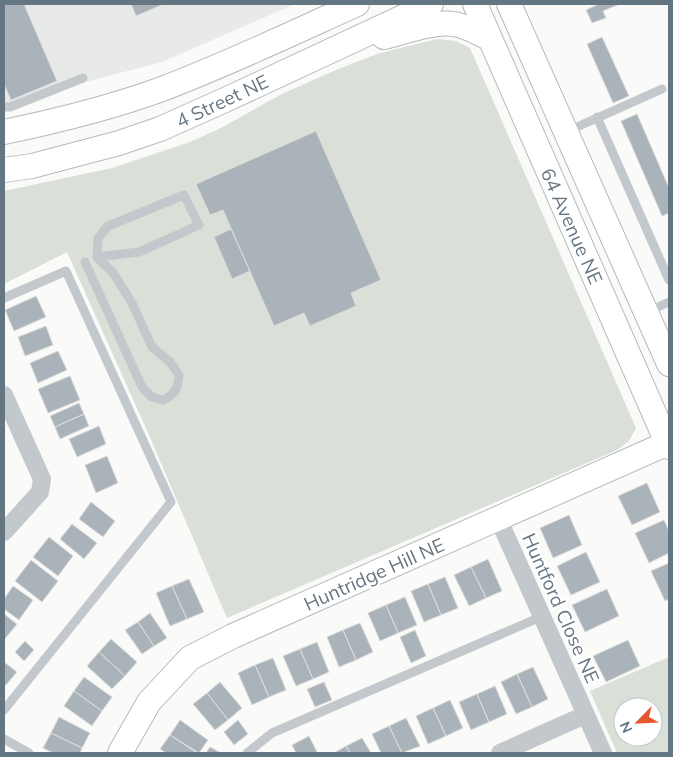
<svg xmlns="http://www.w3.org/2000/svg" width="673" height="757" font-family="Mulish,sans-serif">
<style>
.built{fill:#e8e9e9}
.green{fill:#dadfd7;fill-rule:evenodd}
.building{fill:#aab3b9;stroke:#dcdcda}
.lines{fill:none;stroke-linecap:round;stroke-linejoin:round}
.secondary-casing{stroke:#b3babf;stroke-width:26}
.lane{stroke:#c3c8cc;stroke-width:9}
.street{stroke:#c3c8cc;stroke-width:18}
.secondary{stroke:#fff;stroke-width:24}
.labels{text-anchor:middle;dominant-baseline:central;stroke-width:5;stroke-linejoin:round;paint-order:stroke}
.street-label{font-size:19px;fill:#657683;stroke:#fff}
</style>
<rect width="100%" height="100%" fill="#fafaf8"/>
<path class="built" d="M4 4H295L162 62 74 85 4 112Z"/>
<path class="green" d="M437 39 456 41 470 48 636 428 629 441 617 450 227 618 149 435 67 252 4 284V191L112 168 190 142 219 129 280 95 331 72 377 54Z
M669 657V753H617L590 691ZM623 707H653V737H623Z"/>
<path class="building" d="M4 4H24L57 81 11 100 4 84Z
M131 4H164L136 16Z
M599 4H620L603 11 606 18 592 23 586 10Z
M602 37 629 96 613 103 587 44Z
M637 114 669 188V213L662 216 621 121Z
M316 131 381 280 351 293 356 306 310 326 304 313 274 326 223 210 210 215 196 184Z
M231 229 250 271 232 279 214 237Z
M36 296 46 317 14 331 5 310Z
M46 326 53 345 25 356 18 337Z
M58 351 67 370 38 383 30 363Z
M70 376 80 400 48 413 38 389Z
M79 403 84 414 55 427 50 416Z
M84 414 89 426 60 439 55 427Z
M99 426 106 444 77 457 69 439Z
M107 456 118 483 96 493 85 465Z
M647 483 660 512 632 525 618 496Z
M91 502 115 521 103 537 79 519Z
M569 515 582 545 553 558 540 528Z
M664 520 669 531V553L649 563 635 533Z
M72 524 97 543 84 559 60 539Z
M49 537 73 556 58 576 33 557Z
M586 552 600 582 571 595 557 566Z
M488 559 502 591 486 598 471 567Z
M31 560 58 581 42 602 15 581Z
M669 563V599L665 601 651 571Z
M471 567 486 598 469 606 454 575Z
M445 577 458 608 441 615 428 584Z
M189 579 204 612 187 619 172 586Z
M428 584 441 615 424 622 411 591Z
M13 586 33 600 19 620 4 609V599Z
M172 586 187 619 170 626 156 593Z
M607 589 619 616 585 632 572 605Z
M405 597 417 625 398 633 386 605Z
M386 605 398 633 380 641 368 613Z
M150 613 167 638 154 646 138 622Z
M4 614 17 624 4 640Z
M138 622 154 646 142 654 125 630Z
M360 623 373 652 356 660 343 630Z
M343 630 356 660 339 667 327 637Z
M415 630 426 656 411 663 400 637Z
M111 639 137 662 125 676 99 652Z
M628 640 640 666 606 682 593 656Z
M25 641 34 650 24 661 15 652Z
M317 642 329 672 313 679 300 649Z
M300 649 313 679 296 686 283 656Z
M99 652 125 676 112 689 87 666Z
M273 658 286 690 269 697 255 665Z
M4 662 17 672 6 685 4 683Z
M255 665 269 697 252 705 238 673Z
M533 667 548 699 532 707 517 674Z
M517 674 532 707 516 714 501 682Z
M84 677 112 697 102 711 74 691Z
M220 682 242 708 228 720 207 693Z
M324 682 332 700 315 707 307 689Z
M495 686 507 714 489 722 477 694Z
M74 691 102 711 92 726 64 706Z
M207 693 228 720 215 730 193 704Z
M477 694 489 722 471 730 459 702Z
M450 700 463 728 446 736 433 708Z
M433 708 446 736 428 744 416 716Z
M59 717 90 733 82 748 51 733Z
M406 718 420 746 402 753 389 726Z
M180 720 208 740 199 753 170 735Z
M238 720 248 734 234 745 224 732Z
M389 726 402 753H381L372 734Z
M51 733 82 748 80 753H53L43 748Z
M170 735 197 753H166L160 749Z
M309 736 317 752 314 753H296L292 745Z
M362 738 371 753H350L346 746Z
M346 746 350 753H334Z
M210 747 221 753H206Z"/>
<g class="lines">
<defs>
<path id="secondary" d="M475 4 669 447
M509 4 669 364
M384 37C404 32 433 21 454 24 466 26 479 33 490 39
M4 132C57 121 110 108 162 89 228 64 293 33 357 4
M4 170 32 166 119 143 160 129 225 100 431 4
M120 753 149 702 190 658 233 636 668 443"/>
</defs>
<use href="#secondary" class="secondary-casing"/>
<path class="lane" d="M4 107H10L83 78
M597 117 669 280
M568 131 662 89
M184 195 199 225 139 252 97 257 98 238 108 226Z
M85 262 142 387 152 397 163 400C176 394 178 388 179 375L170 362 152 347 132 303 114 274 97 257
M4 298 66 271 171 502 4 710
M647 312 669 302
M4 739 29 753
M247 753 272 733 543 616"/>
<path class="street" d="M4 395 42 479 40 492 4 532
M498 518 603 753
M500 753 585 715"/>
<use href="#secondary" class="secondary"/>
</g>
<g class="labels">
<g class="street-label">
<text transform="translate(222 101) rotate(-25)">4 Street NE</text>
<text transform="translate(572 226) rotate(66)">64 Avenue NE</text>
<text transform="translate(374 574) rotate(-24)">Huntridge Hill NE</text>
<text transform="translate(561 608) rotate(66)">Huntford Close NE</text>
</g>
</g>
<rect width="673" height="757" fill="none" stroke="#657683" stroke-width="10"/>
<g transform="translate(638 722) rotate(246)"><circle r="24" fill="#ffffff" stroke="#c1c8cd"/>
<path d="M0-4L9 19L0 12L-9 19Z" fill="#e4572e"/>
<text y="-8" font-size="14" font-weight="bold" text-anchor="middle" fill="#657683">N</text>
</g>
</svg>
